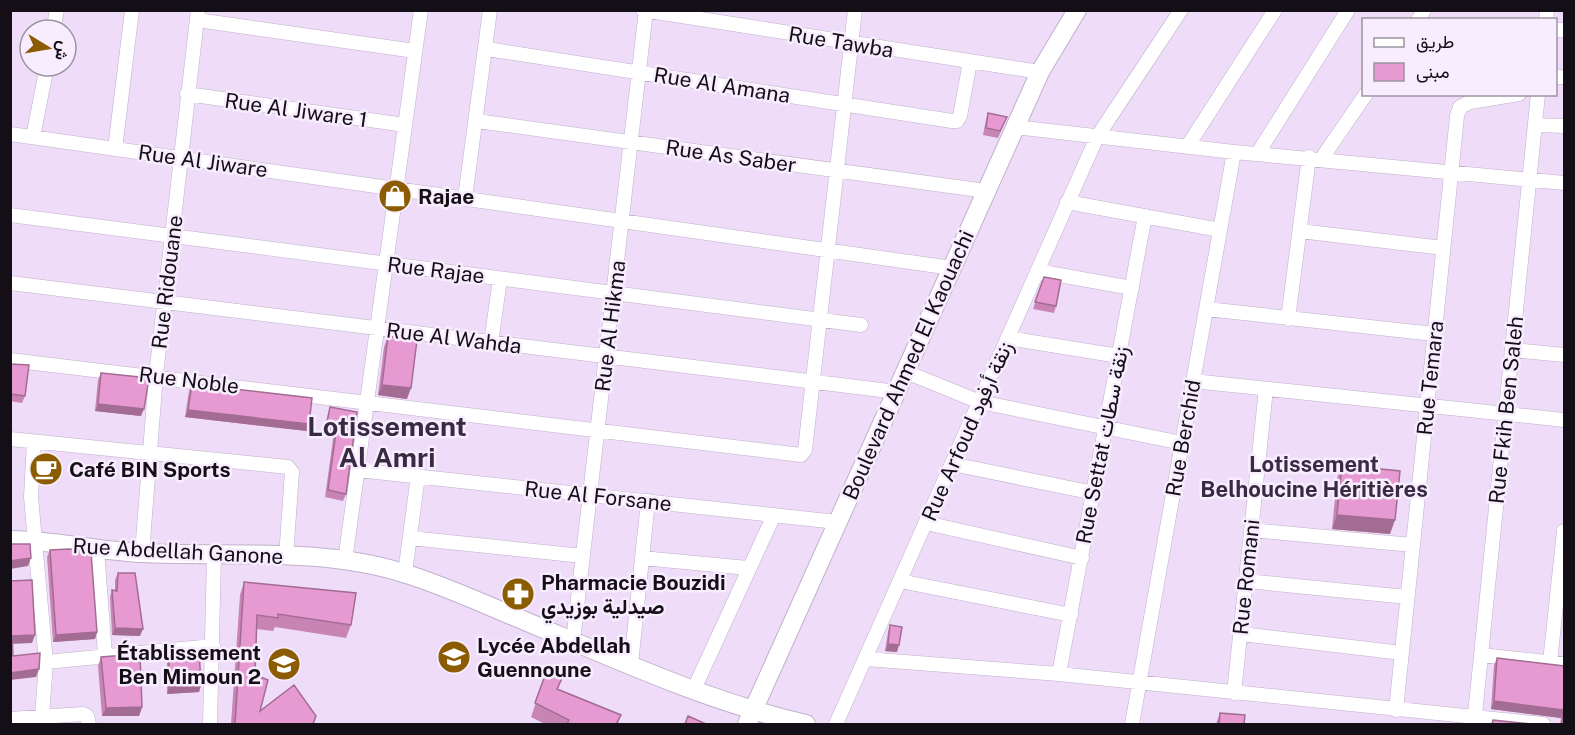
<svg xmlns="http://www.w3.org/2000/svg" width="1575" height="735" font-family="'Public Sans',Vazirmatn,sans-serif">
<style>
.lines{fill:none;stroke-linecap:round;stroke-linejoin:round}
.minor-casing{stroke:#c1b0cb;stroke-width:15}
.tertiary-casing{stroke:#c1b0cb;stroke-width:20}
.minor{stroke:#fff;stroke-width:14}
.tertiary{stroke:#fff;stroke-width:18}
.wall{fill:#c784b5}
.shaded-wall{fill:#a26c93}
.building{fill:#e79ad2;stroke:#a26c93;stroke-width:1.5}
.labels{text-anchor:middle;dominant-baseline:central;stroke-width:5;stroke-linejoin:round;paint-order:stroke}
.street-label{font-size:21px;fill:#140e17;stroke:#f7edfe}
.poi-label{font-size:21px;font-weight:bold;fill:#140e17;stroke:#f7edfe;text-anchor:start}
.neighbourhood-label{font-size:22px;font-weight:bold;fill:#382a40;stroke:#f7edfe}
.district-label{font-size:27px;font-weight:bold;fill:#382a40;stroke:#f7edfe}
</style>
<rect width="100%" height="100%" fill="#eedcf9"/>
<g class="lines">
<defs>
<path id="minor" d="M643 10 1040 72
M197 20 415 51
M1418 20 1424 10
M1546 20 1547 10
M53 30 57 10
M1556 30H1564
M487 49 952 121H957L960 116 970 62
M1556 77H1564
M187 94 405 125
M477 121 986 191
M1535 125 1564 126
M1015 127 1234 152 1564 183
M10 134 952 268
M33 137 47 66
M1187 147 1275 10
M115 149 132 10
M1258 153 1348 10
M1322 158 1366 94
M465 198 490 10
M1067 202 1220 230
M10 215 861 325
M1300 231 1443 248
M1037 271 1132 288
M10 283 897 392
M1207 309 1434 334
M1288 319 1309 157
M1008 338 1119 356
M491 343 500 279
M1512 350 1564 355
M10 360 801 455 805 450 855 10
M906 372 980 402 1182 443
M1193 381 1564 420
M10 439 288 467 292 472 286 557
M34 442 31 497 46 662 42 717
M952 464 1094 493
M358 470 837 522
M926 523 1082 558
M1251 530 1412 545
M410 538 583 556
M97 550 105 655
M142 553 156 375 198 10
M642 558 748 568
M345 561 421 10
M405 573 418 476
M900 581 1071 615
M1246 581 1407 597
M1241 634 1402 653
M573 641 646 10
M1481 655 1564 664
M866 659 1059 674 1543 724
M46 662 213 646
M1550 662 1564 531
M631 664 648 501
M1059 674 1145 216
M694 689 774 515
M1234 693 1266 389
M1396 710 1457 116 1460 107 1470 102 1519 94
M10 719 83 714 87 716 89 724
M210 724 214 554
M836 724 1097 137 1181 10
M1132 724 1234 152
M1474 724 1538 94"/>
<path id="tertiary" d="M10 540C54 540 97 551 141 553 227 557 320 547 403 573 440 584 477 601 513 616 609 656 705 701 806 724
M747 724 1040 72 1077 10"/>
</defs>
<use href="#minor" class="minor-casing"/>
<use href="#tertiary" class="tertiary-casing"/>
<use href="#minor" class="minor"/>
<use href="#tertiary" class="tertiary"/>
</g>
<path class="wall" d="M988 113 1004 124 998 138 983 135 986 120Z
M1044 277 1056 306 1054 313 1033 309Z
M388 336 407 399 378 395 384 347Z
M10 364 25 396 22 403 10 401Z
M101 373 141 416 95 411 98 380Z
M192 384 307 431 185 417 189 391Z
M330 407 357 412 346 494 343 501 325 497 334 432 324 429Z
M1342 465 1390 534 1332 529 1337 478Z
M50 550 97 632 95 639 53 642 47 557Z
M118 573 140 636 112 635 110 597 112 590 115 591V580Z
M244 582 351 625 346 638 275 627 273 631 257 629 255 675 260 711 313 724H231L240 595Z
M890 625 897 652 885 651 888 632Z
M169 652 201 685 199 692 167 694V659Z
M101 657 142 707 139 716H102L98 666Z
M1497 658 1564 666V724H1560L1561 718 1491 709 1494 665Z
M548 667 563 676 558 689 621 715 618 724H545L531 717Z
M1220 713 1244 724H1216Z"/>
<path class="shaded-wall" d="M382 385 411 388 407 399 378 395Z
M98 404 144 409 141 416 95 411Z
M188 410 309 424 307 431 185 417Z
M1337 515 1395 520 1390 534 1332 529Z
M31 558 28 566 10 569V561Z
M115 628 143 629 140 636 112 635Z
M97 632 95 639 53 642 56 635Z
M35 635 32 643 10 644 12 636Z
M888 644 899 645 897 652 885 651Z
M39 669 36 677 10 680V673Z
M201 685 199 692 167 694 169 687Z
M1494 701 1563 710 1561 718 1491 709Z
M142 707 139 716H102L106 708Z"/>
<path class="building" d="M988 113 1007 117 1000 131 986 128Z
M1044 277 1061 280 1056 306 1035 302Z
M388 336 417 340 411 388 382 385Z
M10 364 29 365 25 396 10 394Z
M101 373 149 378 144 409 98 404Z
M192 384 312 398 309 424 188 410Z
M330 407 357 412 346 494 328 490 337 425 327 422Z
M1342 465 1400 471 1395 520 1337 515Z
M10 544H30L31 558 10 561Z
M69 549 91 552 97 632 56 635 50 550Z
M118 573H135L143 629 115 628 112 590 117 591Z
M32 580 35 635 12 636 13 656 40 653 39 669 10 673V581Z
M244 582 356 593 351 625 278 614V618L257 615 255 675 268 680 260 711 294 685 316 716 313 724H235Z
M890 625 902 627 899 645 888 644Z
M199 650 201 685 169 687V652Z
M140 654 142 707 106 708 101 657Z
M1497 658 1564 666V724H1562L1563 710 1494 701Z
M548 667 563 676 557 689 621 715 616 724H567L569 720 535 703Z
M1220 713 1245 715 1244 724H1219Z
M688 716 706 724H685Z
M1493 720 1532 724H1492Z"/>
<defs>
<symbol id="shop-disc" viewBox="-11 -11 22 22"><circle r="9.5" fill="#8b5c02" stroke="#f7edfe"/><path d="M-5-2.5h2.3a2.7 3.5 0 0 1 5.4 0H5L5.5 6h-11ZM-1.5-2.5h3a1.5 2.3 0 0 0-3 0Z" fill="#fff"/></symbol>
<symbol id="cafe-disc" viewBox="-11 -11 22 22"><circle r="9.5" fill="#8b5c02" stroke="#f7edfe"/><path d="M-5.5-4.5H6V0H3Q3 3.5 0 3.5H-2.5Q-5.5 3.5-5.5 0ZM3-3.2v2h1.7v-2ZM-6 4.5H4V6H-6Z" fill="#fff"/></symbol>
<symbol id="pharmacy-disc" viewBox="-11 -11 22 22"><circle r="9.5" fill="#8b5c02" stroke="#f7edfe"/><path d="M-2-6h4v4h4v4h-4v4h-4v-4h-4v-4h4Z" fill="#fff"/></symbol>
<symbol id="school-disc" viewBox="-11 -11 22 22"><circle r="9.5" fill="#8b5c02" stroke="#f7edfe"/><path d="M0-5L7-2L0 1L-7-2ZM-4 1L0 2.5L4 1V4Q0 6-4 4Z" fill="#fff"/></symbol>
</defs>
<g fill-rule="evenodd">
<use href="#shop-disc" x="376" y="177" width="38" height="38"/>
<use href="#cafe-disc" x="27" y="450" width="38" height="38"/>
<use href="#pharmacy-disc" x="499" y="575" width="38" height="38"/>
<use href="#school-disc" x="435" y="638" width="38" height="38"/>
<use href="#school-disc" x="265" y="645" width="38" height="38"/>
</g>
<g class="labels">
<g class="street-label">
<text transform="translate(841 42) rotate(9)">Rue Tawba</text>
<text transform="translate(722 85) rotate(9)">Rue Al Amana</text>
<text transform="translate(296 110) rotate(8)">Rue Al Jiware 1</text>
<text transform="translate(731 156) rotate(8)">Rue As Saber</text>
<text transform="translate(203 161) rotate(8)">Rue Al Jiware</text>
<text transform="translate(436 270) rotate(7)">Rue Rajae</text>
<text transform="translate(167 282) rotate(-83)">Rue Ridouane</text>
<text transform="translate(610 326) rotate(-83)">Rue Al Hikma</text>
<text transform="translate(454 338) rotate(7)">Rue Al Wahda</text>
<text transform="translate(908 365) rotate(-66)">Boulevard Ahmed El Kaouachi</text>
<text transform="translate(1430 378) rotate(-84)">Rue Temara</text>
<text transform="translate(189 380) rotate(7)">Rue Noble</text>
<text transform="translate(1506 410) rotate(-84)">Rue Fkih Ben Saleh</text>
<text transform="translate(967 431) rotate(-66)">Rue Arfoud زنقة أرفود</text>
<text transform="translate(1183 438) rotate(-80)">Rue Berchid</text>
<text transform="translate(1102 445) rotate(-79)">Rue Settat زنقة سطات</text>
<text transform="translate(598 496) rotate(6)">Rue Al Forsane</text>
<text transform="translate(178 551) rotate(3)">Rue Abdellah Ganone</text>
<text transform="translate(1246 577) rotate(-84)">Rue Romani</text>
</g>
<g class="poi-label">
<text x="418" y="196">Rajae</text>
<text x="69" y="469">Café BIN Sports</text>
<text x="541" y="582">Pharmacie Bouzidi<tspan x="541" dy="24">صيدلية بوزيدي</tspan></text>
<text x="477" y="645">Lycée Abdellah<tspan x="477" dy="24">Guennoune</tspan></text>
<text x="261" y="652" text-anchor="end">Établissement<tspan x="261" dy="24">Ben Mimoun 2</tspan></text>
</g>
<g class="neighbourhood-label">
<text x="1314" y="464">Lotissement<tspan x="1314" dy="25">Belhoucine Héritières</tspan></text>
</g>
<g class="district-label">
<text x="387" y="426">Lotissement<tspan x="387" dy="31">Al Amri</tspan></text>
</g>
</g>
<rect width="1575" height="735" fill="none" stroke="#140e17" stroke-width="24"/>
<rect x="1362" y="18" width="195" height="78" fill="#f7edfe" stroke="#9c94a2" stroke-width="1.5"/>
<rect x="1374" y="38" width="30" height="9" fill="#ffffff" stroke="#9c94a2" stroke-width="1.5"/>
<text x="1416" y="48" font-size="18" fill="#140e17">طريق</text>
<rect x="1374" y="63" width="30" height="18" fill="#e79ad2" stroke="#9c94a2" stroke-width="1.5"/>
<text x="1416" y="78" font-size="18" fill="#140e17">مبنى</text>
<g transform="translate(48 48) rotate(101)"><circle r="28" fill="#f7edfe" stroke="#9c94a2" stroke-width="1.5"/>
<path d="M0-4.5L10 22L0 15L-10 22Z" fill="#8b5c02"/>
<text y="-9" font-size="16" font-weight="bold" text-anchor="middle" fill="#140e17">ش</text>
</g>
</svg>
